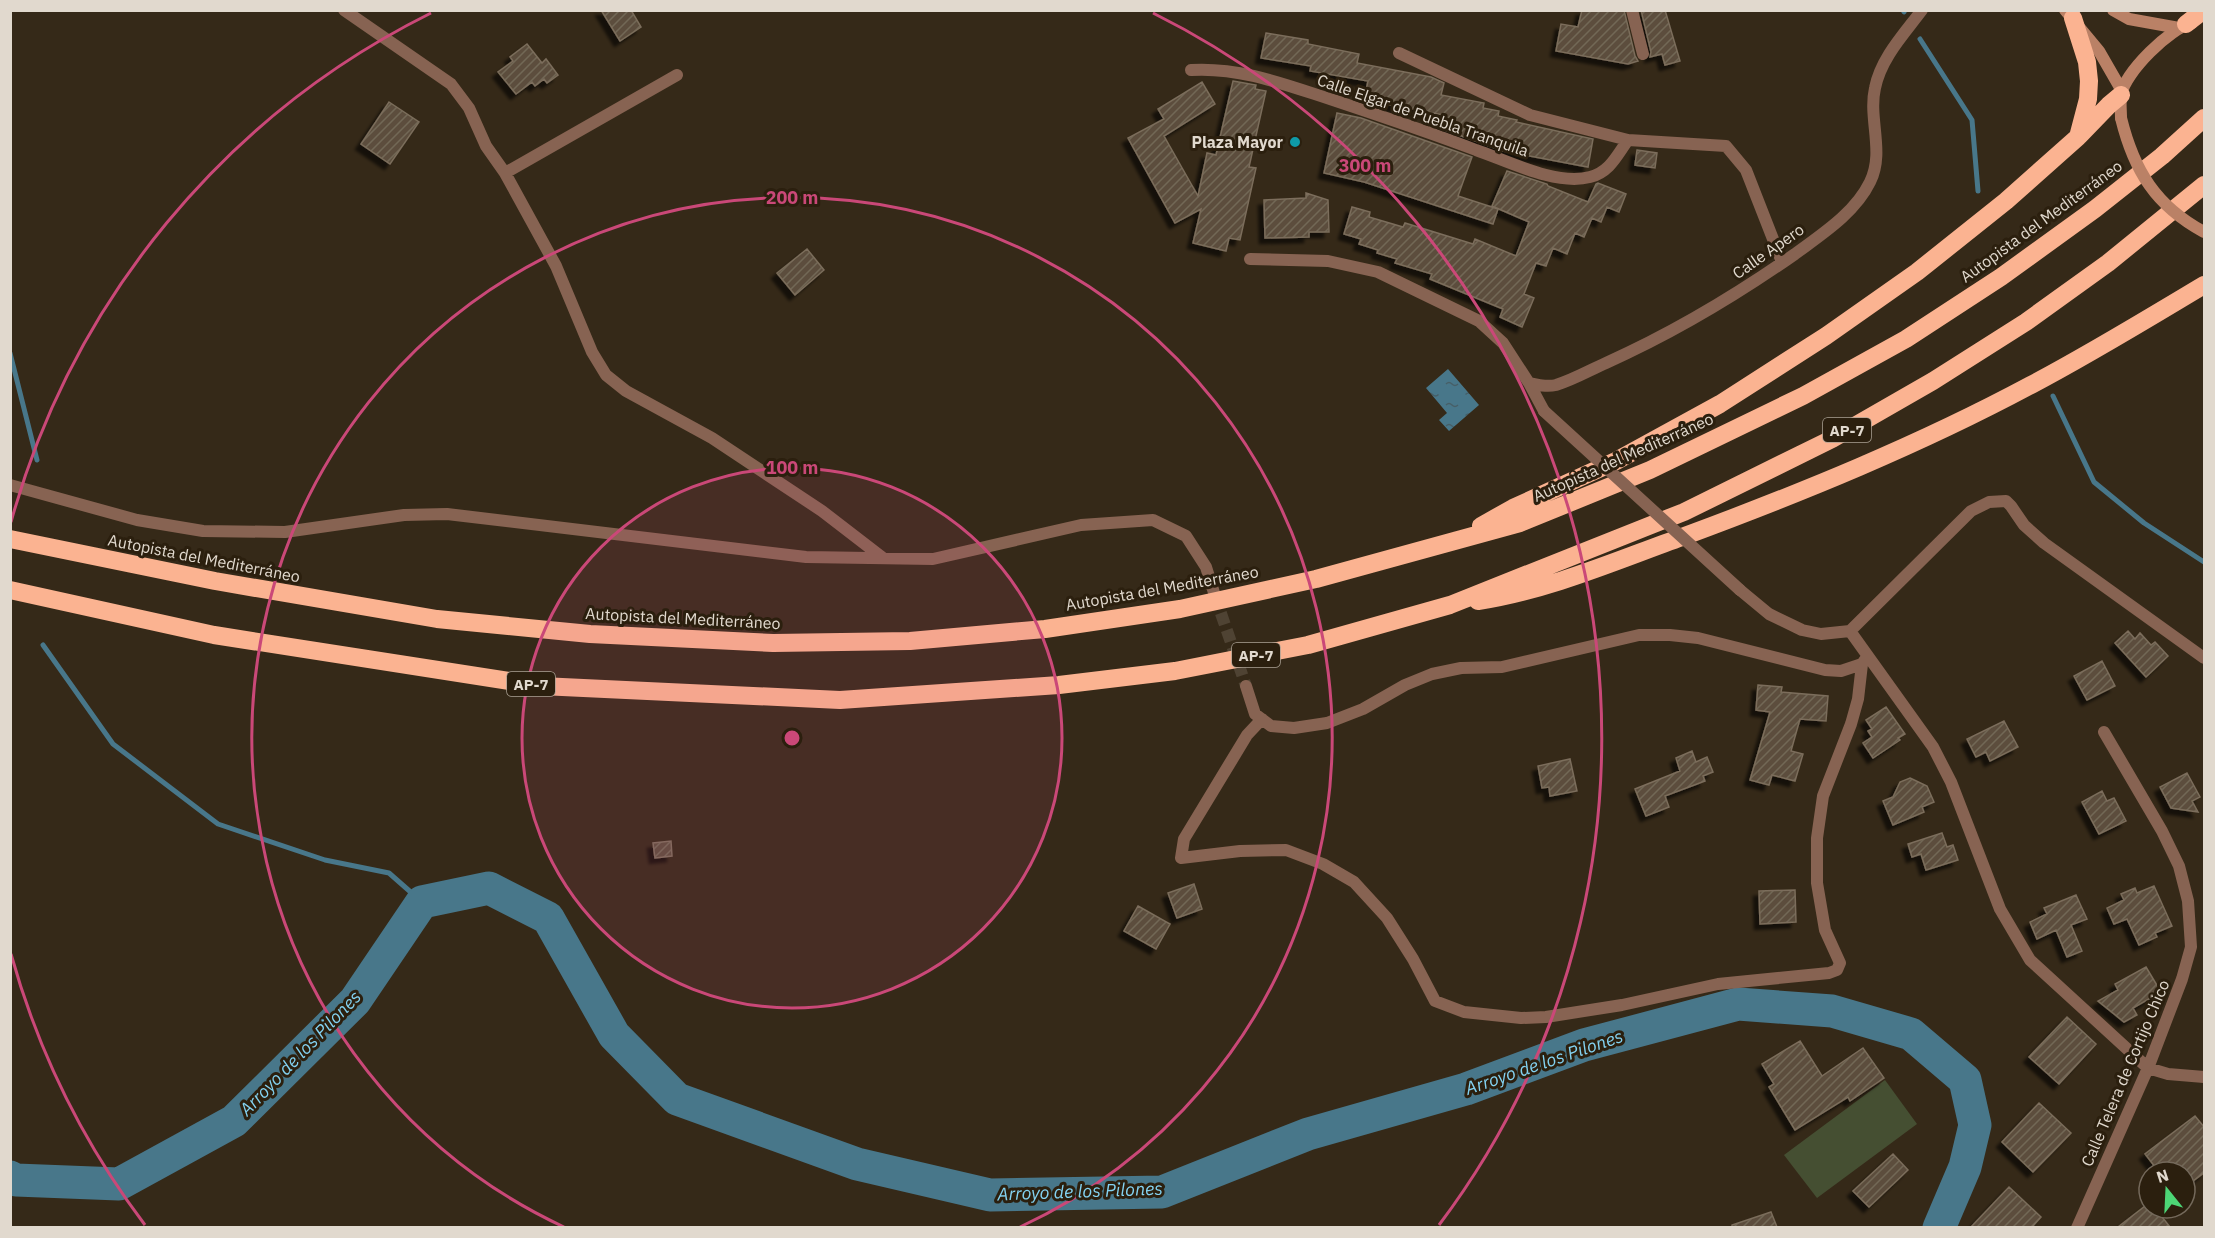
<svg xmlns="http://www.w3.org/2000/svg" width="2215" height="1238" font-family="'IBM Plex Sans',sans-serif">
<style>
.grass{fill:#454f32}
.water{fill:url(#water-ripples)}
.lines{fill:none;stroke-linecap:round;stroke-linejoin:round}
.stream{stroke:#48778a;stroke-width:5}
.river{stroke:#48778a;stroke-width:33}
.building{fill:url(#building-hatch);stroke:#7b6d5b;stroke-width:1.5;filter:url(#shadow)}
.minor-tunnel{stroke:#4f4333;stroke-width:12;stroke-dasharray:12 6;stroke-linecap:butt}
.minor{stroke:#876352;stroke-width:12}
.secondary{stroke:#ba8166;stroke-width:12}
.motorway{stroke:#fbb391;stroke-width:18}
.minor-bridge{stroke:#876352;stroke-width:12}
.secondary-bridge{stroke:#ba8166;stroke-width:12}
.ring{fill:none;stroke:#ca4878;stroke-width:3}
.culture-dot{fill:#0f9aa8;stroke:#2b1f0e;stroke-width:2}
.labels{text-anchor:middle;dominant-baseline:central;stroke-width:6;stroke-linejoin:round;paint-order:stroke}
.shield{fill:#2b1f0e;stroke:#aaa194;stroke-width:1.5}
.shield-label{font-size:15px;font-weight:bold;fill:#e1d9ce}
.street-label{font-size:16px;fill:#e1d9ce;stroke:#2b1f0e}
.poi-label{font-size:16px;font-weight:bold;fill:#e1d9ce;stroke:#2b1f0e;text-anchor:end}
.water-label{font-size:18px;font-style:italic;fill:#83d2f1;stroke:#2b1f0e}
.centre{fill:#ca4878;stroke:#2b1f0e;stroke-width:3}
.ring-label{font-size:18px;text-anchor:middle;font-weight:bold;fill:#ca4878;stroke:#2b1f0e;stroke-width:6;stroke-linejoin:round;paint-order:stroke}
</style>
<defs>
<pattern id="water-ripples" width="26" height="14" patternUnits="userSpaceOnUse" patternTransform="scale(1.5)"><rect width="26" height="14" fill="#48778a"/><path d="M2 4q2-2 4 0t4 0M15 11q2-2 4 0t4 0" fill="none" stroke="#465f68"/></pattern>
<pattern id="building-hatch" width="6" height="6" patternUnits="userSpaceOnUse" patternTransform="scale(1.5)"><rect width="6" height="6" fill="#5b4e3c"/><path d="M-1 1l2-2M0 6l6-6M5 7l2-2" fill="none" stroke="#726757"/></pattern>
<filter id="shadow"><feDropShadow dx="-5.5" dy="5.5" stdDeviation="1.5" flood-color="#0009"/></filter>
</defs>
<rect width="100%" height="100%" fill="#352918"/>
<path class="grass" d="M1885 1080 1917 1124 1817 1198 1784 1155Z"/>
<path class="water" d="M1448 369 1479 405 1449 431 1439 420 1447 413 1426 388Z"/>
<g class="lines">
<path class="stream" d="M1903 10 1904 12
M1920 39 1972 120 1978 191
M10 353 37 460
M2053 396 2094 482 2144 523 2204 562
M43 645 113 744 218 824 325 860 389 873 422 902"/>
<path class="river" d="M10 1177 16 1180 119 1184 234 1121 355 1001 422 902 489 888 548 918 614 1035 677 1099 857 1164 990 1195 1162 1192 1308 1134 1466 1089 1584 1045 1738 1004 1832 1011 1911 1034 1965 1080 1975 1125 1965 1167 1939 1228"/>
</g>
<path class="building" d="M601 10H631L641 27 620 41Z
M1582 10H1624L1635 56 1638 61 1628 64 1556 51 1561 24 1578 27Z
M1641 10H1665L1680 61 1665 65 1662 54 1650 57 1651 52Z
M1266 33 1308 40V44L1359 54 1357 63 1431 77 1444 83 1441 95 1484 103 1483 108 1499 111 1498 116 1517 120 1516 122 1593 139 1588 167 1503 151 1442 129 1444 115 1364 100 1368 81 1310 71 1311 66 1261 58Z
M527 44 542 63 546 59 558 75 547 83 544 79 535 86 532 82 516 94 498 72 513 61 510 57Z
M1233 81 1256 85 1255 89 1266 91 1249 167 1256 168 1240 240 1229 238 1226 251 1193 243 1201 209 1175 223 1128 138 1164 119 1158 109 1202 82 1215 104 1164 136 1198 196 1207 153 1216 155Z
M389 102 419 122 390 164 361 144Z
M1337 113 1361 118 1472 157 1458 196 1498 209 1493 224 1364 182 1324 173Z
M1637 150 1657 153 1655 168 1635 165Z
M1507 171 1547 184 1548 186 1588 202 1596 184 1598 183 1626 194 1619 212 1607 207 1601 222 1592 218 1584 237 1575 233 1567 254 1553 248 1546 266 1536 263 1524 294 1534 298 1522 327 1500 317 1503 309 1430 279 1432 274 1395 263 1397 259 1377 253 1378 250 1359 244 1361 239 1344 234 1352 207 1370 212 1369 217 1403 227 1405 223 1473 244 1475 239 1516 256 1529 222 1492 206Z
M1306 193 1328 200 1329 232H1309V237L1265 238 1264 200 1306 198Z
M807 249 824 270 795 295 777 273Z
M2128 631 2135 639 2140 633 2151 645 2155 642 2168 656 2146 677 2115 643Z
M2102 661 2115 686 2087 700 2074 676Z
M1758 685 1782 687 1781 692 1828 696 1826 721 1800 719 1791 751 1803 754 1795 781 1772 775 1769 785 1750 780 1770 712 1756 710Z
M1886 707 1905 734 1898 738 1900 740 1873 758 1863 743 1872 737 1868 731 1872 729 1866 720Z
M2004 721 2018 747 1990 761 1986 752 1976 757 1967 739Z
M1692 751 1696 762 1707 757 1713 772 1703 776 1705 781 1665 796 1669 807 1646 816 1635 789 1680 771 1676 758Z
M1570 759 1577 791 1550 796 1549 787 1542 788 1538 766Z
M2187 773 2200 797 2192 801 2198 812 2171 808 2160 787Z
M1910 778 1927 786 1934 802 1922 807 1924 812 1893 825 1883 801 1893 797 1900 782Z
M2102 791 2107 801 2114 798 2126 821 2099 834 2082 802Z
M1942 833 1947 847 1953 845 1958 860 1926 870 1921 854 1912 857 1908 844Z
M671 841 672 856 655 858 653 843Z
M1194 884 1202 909 1177 918 1168 893Z
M2154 886 2172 926 2155 933 2157 937 2139 945 2127 919 2114 924 2107 908 2124 900 2121 894 2135 888 2137 893Z
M1795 890 1796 922 1760 924 1759 891Z
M2076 895 2087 919 2071 925 2082 951 2067 957 2056 930 2037 939 2030 922 2047 914 2044 908Z
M1138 906 1170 924 1156 949 1124 931Z
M2146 967 2161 992 2133 1008 2137 1015 2124 1022 2098 1001 2118 990 2115 984Z
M2067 1017 2096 1044 2059 1084 2029 1057Z
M1800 1041 1822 1076 1863 1048 1884 1078 1850 1101 1848 1097 1795 1130 1769 1087 1774 1084 1762 1064Z
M2039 1103 2071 1133 2033 1172 2002 1142Z
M2195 1116 2205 1128V1172L2185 1187V1172H2159L2145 1154Z
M1893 1154 1908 1170 1869 1207 1853 1191Z
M2009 1187 2041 1217 2032 1227H1971Z
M2149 1203V1208H2155L2170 1227H2118Z
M1771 1212 1777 1227H1732V1225Z"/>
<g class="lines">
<path class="minor-tunnel" d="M1215 596 1246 686"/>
<path class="minor" d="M344 10 451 84 469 108 486 146 505 173 556 266 592 352 606 375 626 391 712 438 822 511 883 558
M1632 10 1643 54
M1399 53 1530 115 1628 140 1726 146 1746 170 1782 262
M1191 70C1241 67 1286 85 1333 100 1381 116 1429 132 1476 150 1508 161 1556 186 1590 177 1610 172 1617 155 1628 140
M505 173 677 75
M1250 259 1328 261 1378 272 1479 321 1503 343 1529 383
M1544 411 1529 383C1538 385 1547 387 1556 385 1573 380 1590 370 1606 363 1673 333 1735 296 1795 254 1822 234 1855 213 1870 182 1885 152 1868 119 1875 88 1881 58 1904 34 1922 10
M10 485 137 520 203 531 285 532 404 515 447 514 806 557 933 559 1081 525 1153 520 1186 536 1206 567 1215 596
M1740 590 1769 614 1802 630 1821 634 1850 631 1971 511 1989 502 2006 501 2011 506 2024 525 2044 543 2204 658
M1850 631 1933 747 1951 782 2000 909 2030 960 2148 1068 2168 1074 2204 1077
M1246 686 1255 714 1271 726 1294 728 1327 723 1363 709 1405 685 1432 674 1461 668 1502 667 1639 635H1670L1698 638 1825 670 1841 671 1862 664
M1262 719 1247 735 1184 839 1181 858 1240 851 1286 850 1323 864 1354 882 1387 918 1413 959 1435 1001 1464 1012 1521 1018 1546 1017 1622 1005 1718 984 1829 973 1837 970 1840 963 1825 930 1817 883V838L1823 796 1851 724 1858 699 1862 664 1867 657
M2077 1228 2148 1068 2182 979 2191 947 2188 901 2179 866 2162 831 2104 732"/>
<path class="secondary" d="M2065 10 2099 51 2122 91
M2113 10 2129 19 2179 28
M2121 118C2121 111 2120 102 2121 95 2125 72 2170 28 2192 23"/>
<path class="motorway" d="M2186 24 2204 10
M2079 136 2109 105 2121 95
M1481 526 1513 508 1616 461 1720 404 1826 336 1917 272 2006 201 2078 137 2088 99 2089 81 2087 62 2073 18
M10 539 215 581 437 619 590 634 773 643 910 641 1045 629 1180 609 1316 579 1520 523 1650 470 1803 396 1906 339 2001 277 2095 209 2162 156 2204 118
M10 590 214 635 541 686 840 700 1059 685 1175 671 1308 645 1450 605 1684 512 1832 439 1933 381 2026 322 2108 263 2204 185
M1478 601C1549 590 1615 561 1682 537 1801 493 1919 445 2031 385 2090 354 2147 319 2204 285"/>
<path class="minor-bridge" d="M1544 411 1740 590"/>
<path class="secondary-bridge" d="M2121 118C2134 171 2156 206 2204 232"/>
</g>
<circle cx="792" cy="738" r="270" fill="#ca4878" fill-opacity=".12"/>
<g class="ring">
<circle cx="792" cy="738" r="270"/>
<path d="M564 1227A540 540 0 1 1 1020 1227"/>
<path d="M145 1225A810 810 0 0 1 11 954M11 522A810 810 0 0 1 431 13M1153 13A810 810 0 0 1 1439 1225"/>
</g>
<circle class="culture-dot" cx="1295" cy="142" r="6"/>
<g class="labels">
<g class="shield">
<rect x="1823" y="418" width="48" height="24" rx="4.5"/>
<rect x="1232" y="643" width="48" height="24" rx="4.5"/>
<rect x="507" y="672" width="48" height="24" rx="4.5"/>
</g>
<g class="shield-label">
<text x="1847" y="430">AP-7</text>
<text x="1256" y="655">AP-7</text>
<text x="531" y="684">AP-7</text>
</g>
<g class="street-label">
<text transform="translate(1423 115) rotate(19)">Calle Elgar de Puebla Tranquila</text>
<text transform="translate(2041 221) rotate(-36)">Autopista del Mediterráneo</text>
<text transform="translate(1768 251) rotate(-35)">Calle Apero</text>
<text transform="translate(1623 457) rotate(-24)">Autopista del Mediterráneo</text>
<text transform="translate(204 558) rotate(11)">Autopista del Mediterráneo</text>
<text transform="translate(1162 588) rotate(-10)">Autopista del Mediterráneo</text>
<text transform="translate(683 618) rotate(3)">Autopista del Mediterráneo</text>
<text transform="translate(2125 1073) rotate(-67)">Calle Telera de Cortijo Chico</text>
</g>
<g class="poi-label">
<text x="1283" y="142">Plaza Mayor</text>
</g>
<g class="water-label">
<text transform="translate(300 1053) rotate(-46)">Arroyo de los Pilones</text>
<text transform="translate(1544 1062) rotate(-19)">Arroyo de los Pilones</text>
<text transform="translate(1080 1191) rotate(-2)">Arroyo de los Pilones</text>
</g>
</g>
<circle cx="792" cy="738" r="9" class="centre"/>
<g class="ring-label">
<text x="1365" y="172">300 m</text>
<text x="792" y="204">200 m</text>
<text x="792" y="474">100 m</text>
</g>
<rect width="2215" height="1238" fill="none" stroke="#e1d9ce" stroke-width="24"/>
<g transform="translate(2167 1190) rotate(342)"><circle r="28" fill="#2b1f0e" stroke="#74695b" stroke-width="1.5"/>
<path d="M0-4.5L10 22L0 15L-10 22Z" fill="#4dd676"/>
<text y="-9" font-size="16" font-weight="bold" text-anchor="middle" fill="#e1d9ce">N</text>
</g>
</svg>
